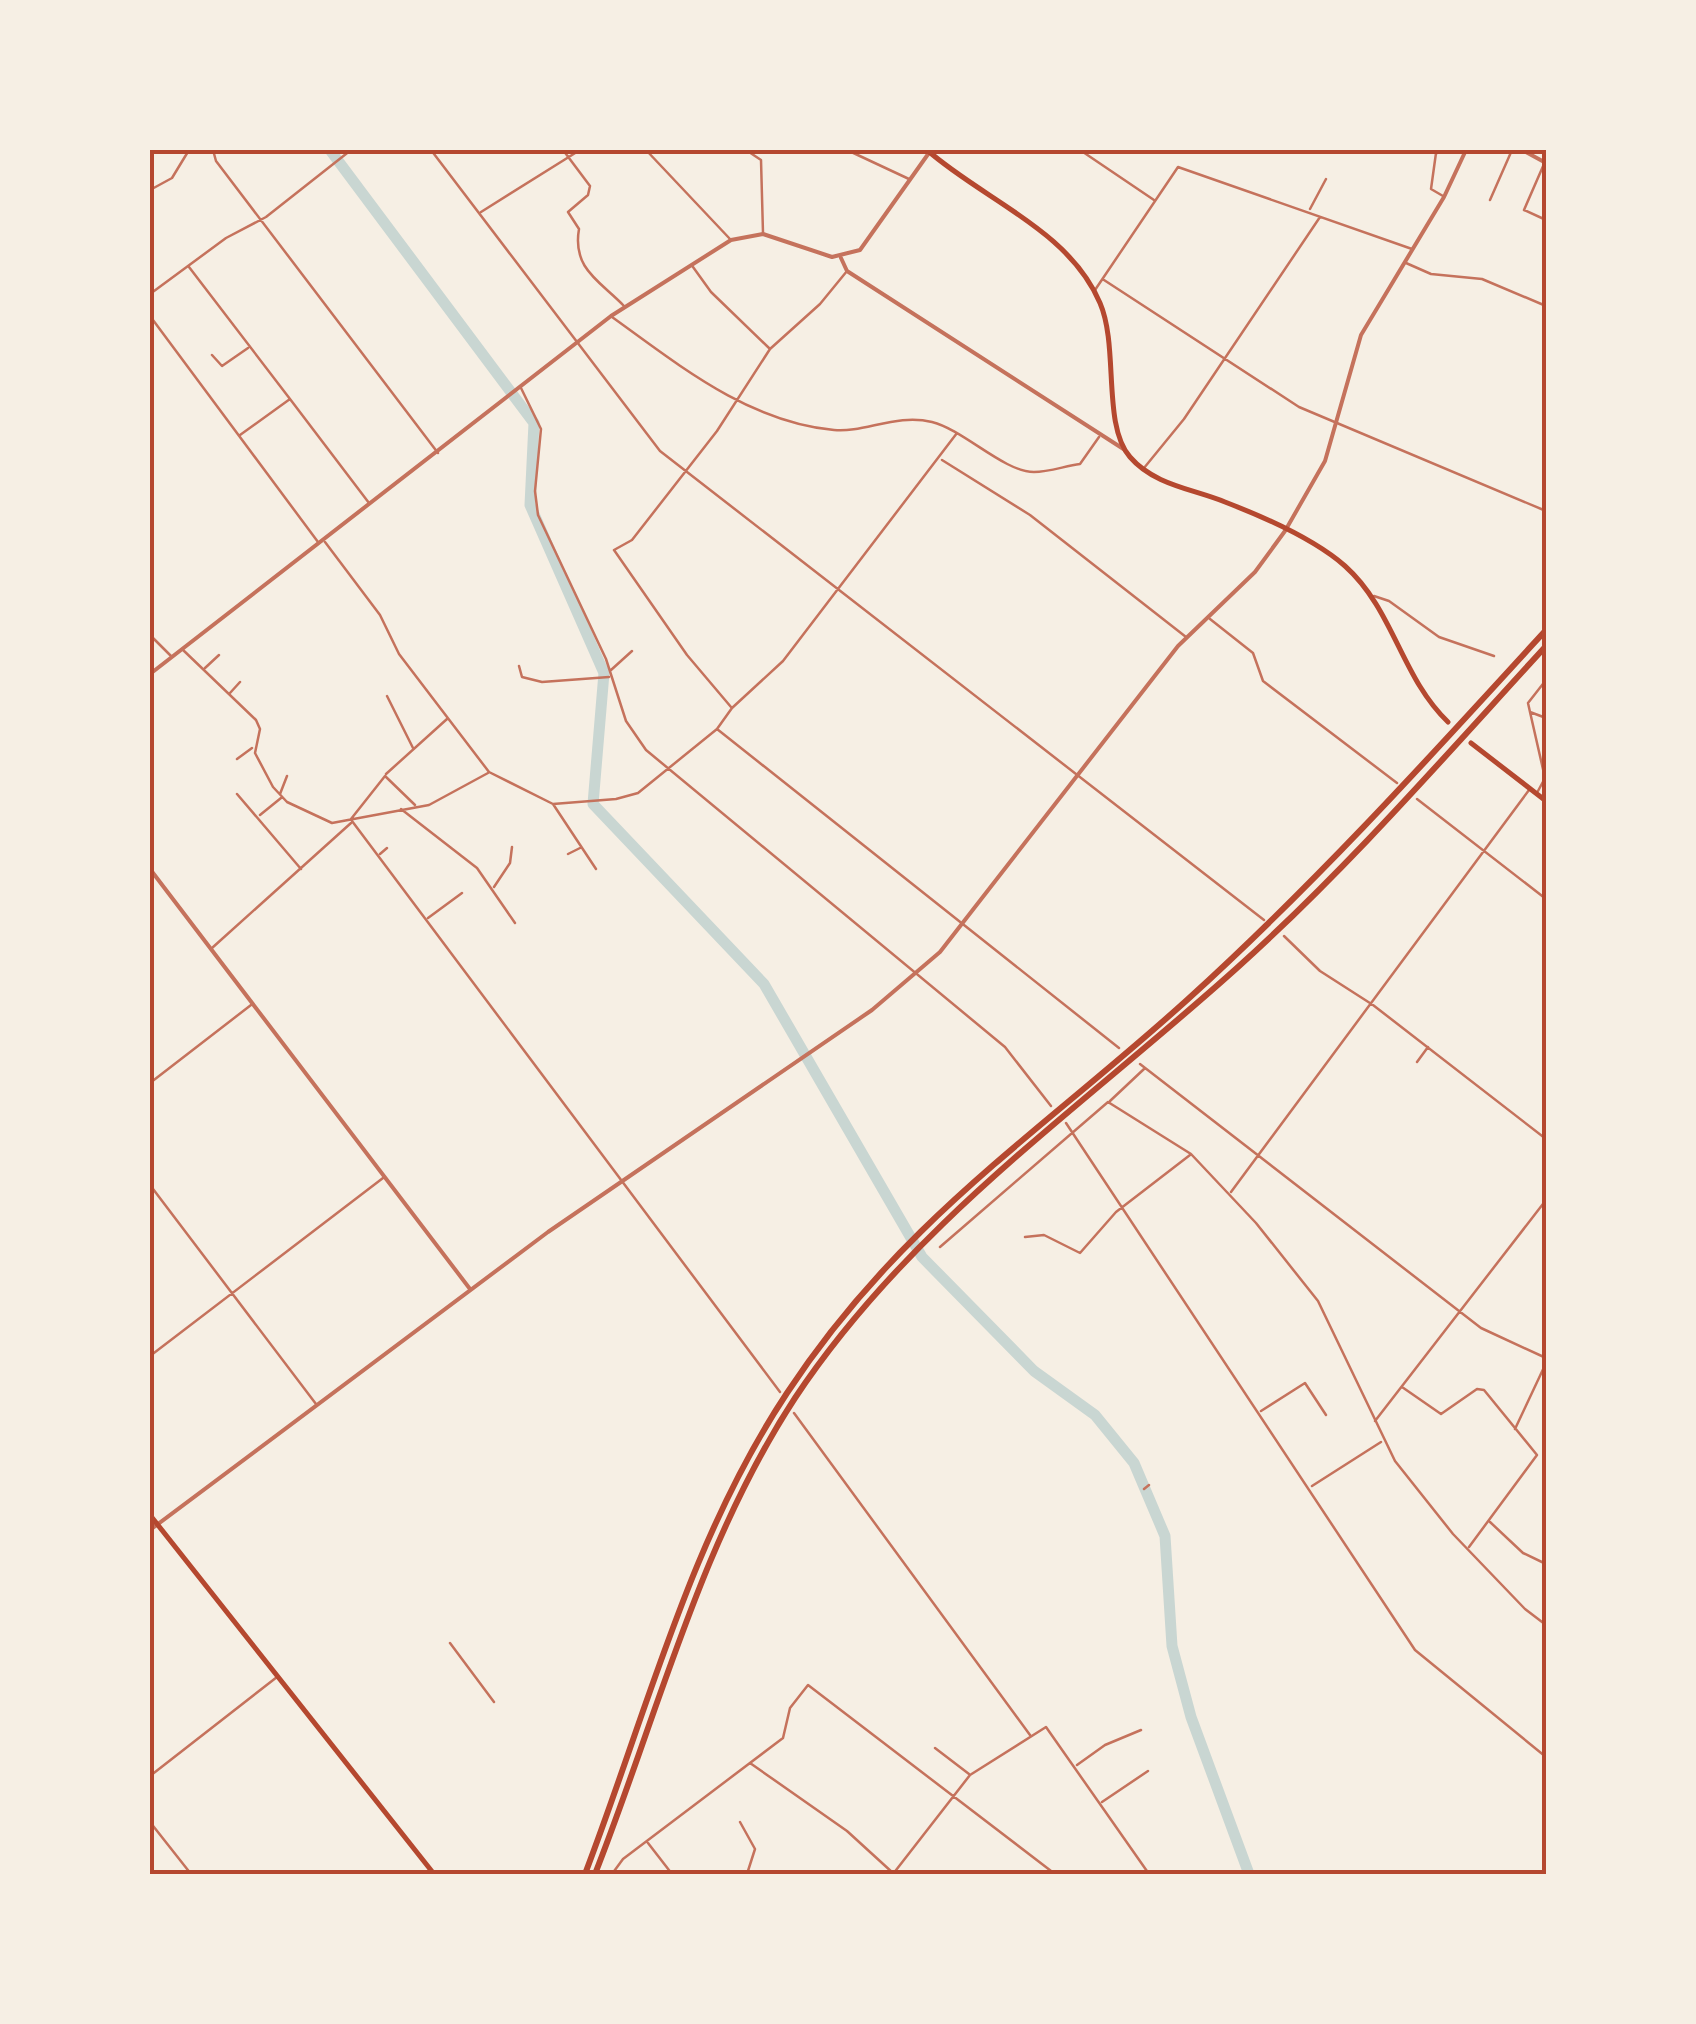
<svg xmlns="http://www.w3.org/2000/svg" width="1696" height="2024" font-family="Signika,sans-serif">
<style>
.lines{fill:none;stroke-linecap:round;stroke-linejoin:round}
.river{stroke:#c9d6d2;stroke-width:11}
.minor{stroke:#c5725c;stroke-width:2.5}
.tertiary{stroke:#c5725c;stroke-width:4}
.secondary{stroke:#b5482f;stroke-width:5}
.primary{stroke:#b5482f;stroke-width:5}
.motorway{stroke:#b5482f;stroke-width:6}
.neatline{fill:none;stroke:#b5482f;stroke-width:4}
</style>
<rect width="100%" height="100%" fill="#f6efe4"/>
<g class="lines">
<path class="river" d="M330 150 534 423 530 505 604 673 593 804 764 984 922 1257 1034 1371 1095 1415 1134 1463 1165 1536 1172 1646 1191 1717 1249 1874"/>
<path class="minor" d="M213 150 216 161 438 453
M431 150 660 451 1264 920
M563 150 590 186 588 195 568 212 579 229C572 269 600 281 624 306
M646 150 730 239
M746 150 761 160 763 233
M847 150 909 179
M1080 150 1154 200
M1424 150 1436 153 1431 189 1443 196
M1437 153 1450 150
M1544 164 1524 210 1546 220
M150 190 172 178 189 150
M1490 200 1512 150
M1310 209 1326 179
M481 212 580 150
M1406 263 1431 274 1482 279 1546 306
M189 267 290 399
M693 267 711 292 769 348
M1104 280 1299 407 1546 511
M1095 290 1178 167 1412 249
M150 294 226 238 266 217 351 150
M150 316 318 542
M612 317C679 365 748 422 834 430 864 433 897 413 932 422 964 430 1004 472 1034 472 1049 472 1065 466 1080 464L1099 437
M212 355 222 366 248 348
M521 388 541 429 535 491 538 515 606 659 626 721 646 750 1005 1047 1051 1106
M240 435 290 399 369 503
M942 460 1030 515 1186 637
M1144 468 1184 419 1320 217
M325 542 380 615 399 654 489 772 553 804 596 869
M1374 596 1389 601 1439 637 1494 656
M1210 619 1253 653 1263 681 1397 783
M150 635 171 656
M182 649 256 720 260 729 255 753 273 787 287 802 332 823 429 805 488 773
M519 666 522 677 542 682 609 677
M205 668 219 655
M611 670 632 651
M1546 680 1528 703 1530 712 1546 718
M230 693 240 682
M387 696 413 748
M731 707 687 655 614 550 632 540 717 431 770 349 820 304 847 271
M1530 712 1545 778 1538 791
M717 729 1119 1048
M237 759 252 748
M386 774 447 719
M237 794 301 869
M280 794 287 776
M1417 799 1546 899
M553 804 616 799 638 793 717 729 732 708 783 661 957 433
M401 809 477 868 515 923
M260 815 281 798
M351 819 385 776 415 805
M352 821 780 1392
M380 854 387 848
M568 854 580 848
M494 887 510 863 512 847
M428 918 462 893
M1284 936 1320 971 1373 1005 1546 1139
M212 948 351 823
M1417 1062 1428 1047
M1140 1064 1481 1328 1546 1358
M150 1083 251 1005
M1110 1101 1144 1069
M1066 1123 1415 1650 1546 1757
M150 1185 316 1404
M1231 1192 1529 790
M1025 1237 1044 1235 1080 1253 1116 1212 1190 1155
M940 1247 1108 1102 1191 1154 1256 1223 1318 1301 1395 1461 1453 1534 1525 1609 1546 1625
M150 1356 383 1178
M1402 1387 1441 1414 1477 1389 1484 1390 1537 1455 1469 1547
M1261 1411 1305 1383 1326 1415
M794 1413 1030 1735
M1375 1421 1546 1200
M1515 1429 1546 1363
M1312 1486 1381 1442
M1144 1489 1149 1485
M1490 1522 1523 1553 1546 1564
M450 1643 494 1702
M935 1748 969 1774
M750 1763 847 1831 893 1873
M1077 1765 1105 1745 1141 1730
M150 1776 277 1677
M1102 1802 1148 1771
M150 1822 191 1874
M740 1822 755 1849 747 1874
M648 1843 672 1874
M846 1872 848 1874
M612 1874 623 1859 783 1738 790 1708 808 1685 1055 1874
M893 1874 970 1775 1046 1727 1149 1874"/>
<path class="tertiary" d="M1522 150 1546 163
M841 258 847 271 1125 450
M150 674 611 316 731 240 763 234 832 257 860 250 931 150
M150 869 470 1289
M150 1530 548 1232 872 1010 940 952 1178 646 1255 572 1285 531 1325 461 1361 335 1444 197 1466 150"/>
<path class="secondary" d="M150 1515 434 1874"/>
<path class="primary" d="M927 150C984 200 1069 230 1100 303 1119 347 1102 425 1130 457 1154 485 1193 489 1225 502 1264 517 1313 538 1345 566 1394 610 1401 677 1448 722
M1471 743 1546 801"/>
<path class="motorway" d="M585 1874C647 1712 690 1539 787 1393 900 1221 1040 1133 1187 1000 1315 884 1430 757 1546 630
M595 1874C658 1714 700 1543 795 1398 911 1223 1084 1106 1238 967 1348 868 1446 755 1546 646"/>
</g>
<rect width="1696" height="2024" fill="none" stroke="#f6efe4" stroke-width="305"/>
<rect x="152" y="152" width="1392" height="1720" class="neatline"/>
</svg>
